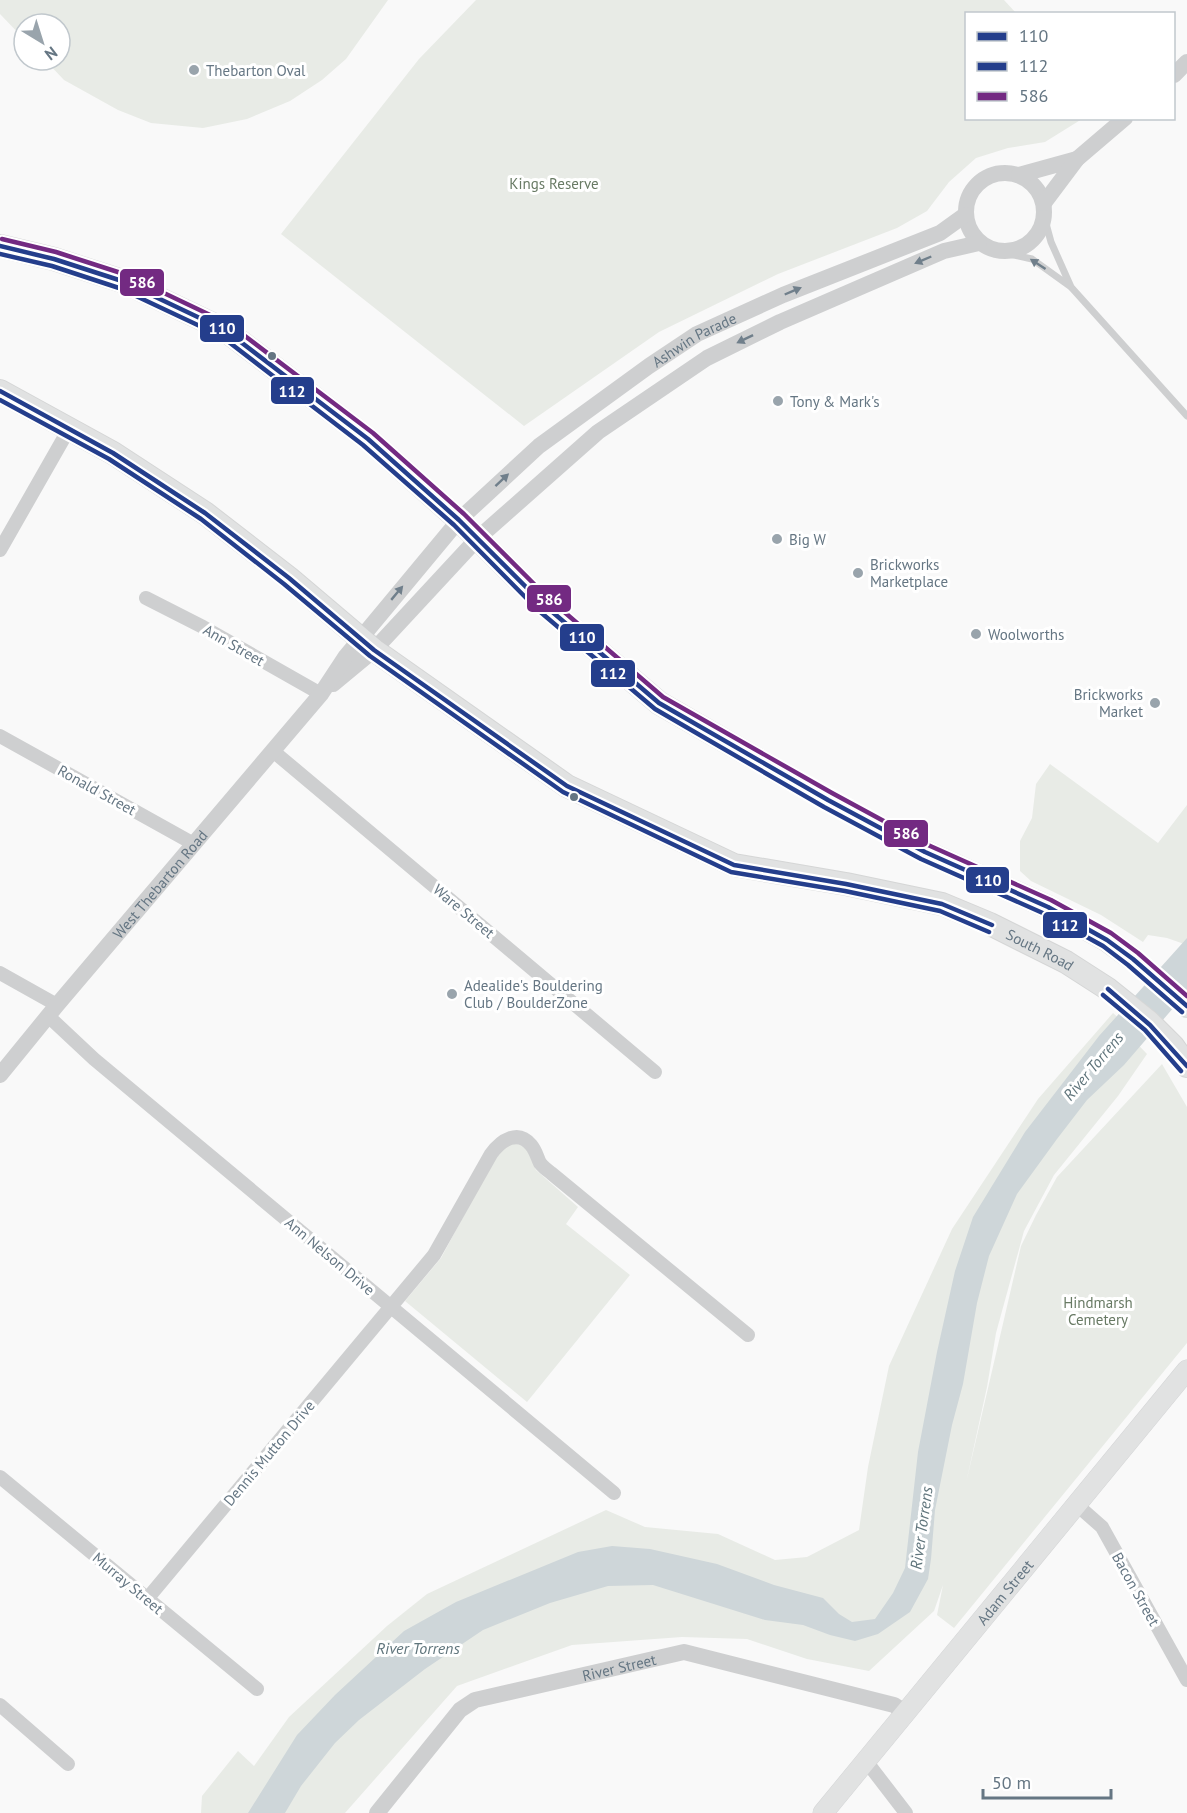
<svg xmlns="http://www.w3.org/2000/svg" width="1187" height="1813" font-family="'PT Sans',sans-serif">
<style>
.green{fill:#e8ebe6}
.water{fill:#ced6d9}
.lines{fill:none;stroke-linecap:round;stroke-linejoin:round}
.secondary-casing{stroke:#d5d6d7;stroke-width:21}
.trunk-casing{stroke:#d5d6d6;stroke-width:24}
.service{stroke:#cecfd0;stroke-width:7}
.minor{stroke:#cecfd0;stroke-width:14}
.tertiary{stroke:#cecfd0;stroke-width:16}
.secondary{stroke:#e1e2e2;stroke-width:20}
.trunk{stroke:#e1e2e2;stroke-width:22}
.bus-1-casing{stroke:#fff;stroke-width:9}
.bus-2-casing{stroke:#fff;stroke-width:9}
.bus-3-casing{stroke:#fff;stroke-width:9}
.bus-1{stroke:#243e8c;stroke-width:4.5}
.bus-2{stroke:#243e8c;stroke-width:4.5}
.bus-3{stroke:#732a82;stroke-width:4.5}
.oneway{fill:#707f8b}
.poi-dot{fill:#99a4ac;stroke:#fff;stroke-width:2}
.bus-dot{fill:#657683;stroke:#fff;stroke-width:2}
.labels{text-anchor:middle;dominant-baseline:central;stroke-width:6;stroke-linejoin:round;paint-order:stroke}
.poi-label{font-size:15px;fill:#657683;stroke:#fff;text-anchor:start}
.park-label{font-size:15px;fill:#687a64;stroke:#fff}
.street-label{font-size:15px;fill:#657683;stroke:#fff}
.water-label{font-size:16px;font-style:italic;fill:#60757c;stroke:#fff}
.line-badge{stroke:#fff;stroke-width:2}
.badge-label{font-size:16px;text-anchor:middle;font-weight:bold;fill:#fff}
</style>
<rect width="100%" height="100%" fill="#f9f9f9"/>
<path class="green" d="M0 0H388L346 59 322 80 290 101 247 119 203 128 151 123 118 110 64 80 45 60H60V24H24V39L0 14Z
M476 0H1004L1016 13 966 14V118L1082 119 1045 142 1008 148 976 158 949 182 927 211 897 228 778 274 659 332 524 426 281 234 419 59Z
M1050 764 1158 843 1187 805V945L1167 938 1148 935 1143 942 1101 915 1031 881 1020 871V841L1032 818 1036 784Z
M1113 1013 1126 1025 1125 1031 1147 1054 1118 1096 1054 1175 1024 1231 996 1333 987 1387 966 1483 1021 1246 1036 1215 1057 1177 1162 1064 1187 1107V1343L954 1628 937 1615 943 1585 934 1611 869 1671 807 1659 747 1639 682 1637 572 1645 457 1686 345 1813H201L202 1796 238 1751 254 1766 289 1717 387 1626 427 1594 606 1510 645 1527 718 1534 775 1560 807 1557 859 1530 868 1467 889 1366 952 1229 1038 1099Z
M512 1143H519L525 1147 530 1155 536 1170 578 1207 566 1224 630 1275 527 1402 405 1301 441 1258 491 1165 497 1154Z"/>
<path class="water" d="M1187 938V992L1124 1065 1087 1100 1057 1139 1017 1194 989 1256 977 1303 963 1384 952 1425 935 1510 931 1559 928 1579 910 1612 878 1634 855 1641 830 1635 803 1625 765 1620 653 1585 608 1586 550 1603 483 1630 425 1669 359 1720 335 1743 301 1786 285 1813H248L297 1735 335 1695 404 1631 456 1602 578 1552 612 1546 650 1549 717 1564 774 1585 823 1598 839 1614 852 1622 875 1619 893 1593 905 1568 918 1452 937 1352 955 1271 973 1217 1025 1132 1099 1036Z"/>
<g class="lines">
<defs>
<g id="secondary">
<path id="s3" d="M823 1813 1187 1370"/>
</g>
<g id="trunk">
<path d="M0 246 54 259 122 281 225 330 368 439 459 520 543 604 659 703 828 800 925 852 1048 907 1107 940 1133 959 1187 1006"/>
<path id="s4" d="M0 391 113 453 205 513 289 578 374 650 567 786 734 865 846 884 942 904 990 924 1066 962 1108 989 1148 1021 1173 1046 1187 1066"/>
</g>
</defs>
<use href="#secondary" class="secondary-casing"/>
<use href="#trunk" class="trunk-casing"/>
<path class="service" d="M1045 220 1051 242 1071 287
M1000 252 1032 259 1071 287 1187 416"/>
<path class="minor" d="M0 550 69 429
M146 598 203 627 321 694
M0 736 194 844
M273 751 655 1072
M0 973 57 1005
M48 1016 94 1059 614 1493
M0 1477 257 1689
M1077 1505 1102 1527 1187 1680
M147 1599 434 1255 491 1154C501 1140 518 1129 531 1145 536 1151 537 1157 540 1163 543 1167 547 1170 551 1173L748 1335
M0 1705 68 1764
M866 1761 906 1813"/>
<g class="tertiary">
<path d="M1174 75 1187 62"/>
<circle cx="1005" cy="212" r="39"/>
<path d="M1019 175 1077 159"/>
<path d="M1044 203 1077 159 1125 118"/>
<path d="M333 684 374 650 477 539 598 432 707 358 780 322 944 251 979 243"/>
<path id="s1" d="M0 1075 57 1005 321 694 346 656 459 520 539 446 649 366 697 334 783 295 940 233 965 215"/>
<path id="s2" d="M377 1813 460 1710 475 1700 684 1652 894 1705 906 1713"/>
</g>
<use href="#secondary" class="secondary"/>
<use href="#trunk" class="trunk"/>
<defs>
<path id="bus-1" d="M0 246 54 259 122 281 225 330 368 439 459 520 543 604 659 703 828 800 925 852 1048 907 1107 940 1133 959 1187 1006
M0 391 113 453 205 513 289 578 374 650 567 786 734 865 846 884 942 904 992 925
M1108 989 1150 1025 1187 1066"/>
<path id="bus-2" d="M0 254 52 266 119 288 221 336 363 445 454 525 538 610 655 709 824 807 921 859 1045 914 1103 946 1128 965 1182 1012
M0 400 109 459 201 519 284 584 370 656 563 792 731 872 845 891 940 911 989 932
M1103 995 1145 1030 1181 1071"/>
<path id="bus-3" d="M2 239 56 252 124 274 229 324 373 433 464 514 548 598 663 697 832 793 928 845 1051 900 1111 933 1138 953 1187 996"/>
</defs>
<use href="#bus-1" class="bus-1-casing"/>
<use href="#bus-2" class="bus-2-casing"/>
<use href="#bus-3" class="bus-3-casing"/>
<use href="#bus-1" class="bus-1"/>
<use href="#bus-2" class="bus-2"/>
<use href="#bus-3" class="bus-3"/>
</g>
<defs><path id="oneway-solid" d="M-6-.8H1V-3.2L6.5 0L1 3.2V.8H-6Z" transform="scale(1.5)"/></defs>
<g class="oneway">
<use href="#oneway-solid" transform="translate(923 260) rotate(157)"/>
<use href="#oneway-solid" transform="translate(1038 264) rotate(-147)"/>
<use href="#oneway-solid" transform="translate(793 291) rotate(-23)"/>
<use href="#oneway-solid" transform="translate(745 339) rotate(154)"/>
<use href="#oneway-solid" transform="translate(502 480) rotate(-43)"/>
<use href="#oneway-solid" transform="translate(397 593) rotate(-50)"/>
</g>
<g class="poi-dot">
<circle cx="194" cy="70" r="6"/>
<circle cx="778" cy="401" r="6"/>
<circle cx="777" cy="539" r="6"/>
<circle cx="858" cy="573" r="6"/>
<circle cx="976" cy="634" r="6"/>
<circle cx="1155" cy="703" r="6"/>
<circle cx="452" cy="994" r="6"/>
</g>
<g class="bus-dot">
<circle cx="272" cy="356" r="5"/>
<circle cx="574" cy="797" r="5"/>
</g>
<g class="labels">
<g class="poi-label">
<text x="206" y="70">Thebarton Oval</text>
<text x="790" y="401">Tony &amp; Mark's</text>
<text x="789" y="539">Big W</text>
<text x="870" y="564">Brickworks<tspan x="870" dy="17">Marketplace</tspan></text>
<text x="988" y="634">Woolworths</text>
<text x="1143" y="694" text-anchor="end">Brickworks<tspan x="1143" dy="17">Market</tspan></text>
<text x="464" y="985">Adealide's Bouldering<tspan x="464" dy="17">Club / BoulderZone</tspan></text>
</g>
<g class="park-label">
<text x="554" y="183">Kings Reserve</text>
<text x="1098" y="1302">Hindmarsh<tspan x="1098" dy="17">Cemetery</tspan></text>
</g>
<g class="street-label">
<text stroke="none"><textPath href="#s1" startOffset="1018">Ashwin Parade</textPath></text>
<text transform="translate(234 645) rotate(30)">Ann Street</text>
<text transform="translate(97 790) rotate(29)">Ronald Street</text>
<text stroke="none"><textPath href="#s1" startOffset="249">West Thebarton Road</textPath></text>
<text transform="translate(464 911) rotate(40)">Ware Street</text>
<text stroke="none"><textPath href="#s4" startOffset="1197">South Road</textPath></text>
<text transform="translate(330 1256) rotate(40)">Ann Nelson Drive</text>
<text transform="translate(269 1453) rotate(-50)">Dennis Mutton Drive</text>
<text transform="translate(128 1583) rotate(40)">Murray Street</text>
<text transform="translate(1136 1589) rotate(61)">Bacon Street</text>
<text stroke="none"><textPath href="#s3" startOffset="286">Adam Street</textPath></text>
<text stroke="none"><textPath href="#s2" startOffset="298">River Street</textPath></text>
</g>
<g class="water-label">
<text transform="translate(1093 1066) rotate(-50)">River Torrens</text>
<text transform="translate(921 1528) rotate(-82)">River Torrens</text>
<text x="418" y="1648">River Torrens</text>
</g>
</g>
<g class="line-badge">
<rect x="119" y="268" width="46" height="29" rx="6" fill="#732a82"/>
<rect x="199" y="314" width="46" height="29" rx="6" fill="#243e8c"/>
<rect x="270" y="376" width="45" height="29" rx="6" fill="#243e8c"/>
<rect x="526" y="584" width="46" height="29" rx="6" fill="#732a82"/>
<rect x="559" y="623" width="46" height="29" rx="6" fill="#243e8c"/>
<rect x="590" y="659" width="46" height="29" rx="6" fill="#243e8c"/>
<rect x="883" y="819" width="46" height="29" rx="6" fill="#732a82"/>
<rect x="965" y="866" width="45" height="28" rx="6" fill="#243e8c"/>
<rect x="1042" y="911" width="46" height="28" rx="6" fill="#243e8c"/>
</g>
<g class="badge-label">
<text x="142" y="288">586</text>
<text x="222" y="334">110</text>
<text x="292" y="397">112</text>
<text x="549" y="605">586</text>
<text x="582" y="643">110</text>
<text x="613" y="679">112</text>
<text x="906" y="839">586</text>
<text x="988" y="886">110</text>
<text x="1065" y="931">112</text>
</g>
<rect x="965" y="12" width="210" height="108" fill="#ffffff" stroke="#c1c8cd" stroke-width="1.5"/>
<rect x="977" y="32" width="30" height="9" fill="#243e8c" stroke="#c1c8cd" stroke-width="1.5"/>
<text x="1019" y="42" font-size="18" fill="#657683">110</text>
<rect x="977" y="62" width="30" height="9" fill="#243e8c" stroke="#c1c8cd" stroke-width="1.5"/>
<text x="1019" y="72" font-size="18" fill="#657683">112</text>
<rect x="977" y="92" width="30" height="9" fill="#732a82" stroke="#c1c8cd" stroke-width="1.5"/>
<text x="1019" y="102" font-size="18" fill="#657683">586</text>
<g transform="translate(42 42) rotate(142)"><circle r="28" fill="#ffffff" stroke="#c1c8cd" stroke-width="1.5"/>
<path d="M0-4.5L10 22L0 15L-10 22Z" fill="#99a4ac"/>
<text y="-9" font-size="16" font-weight="bold" text-anchor="middle" fill="#657683">N</text>
</g>
<path d="M983 1789v9h128v-9" fill="none" stroke="#657683" stroke-width="3"/>
<text x="992" y="1789" font-size="18" fill="#657683" stroke="#ffffff" stroke-width="4.5" paint-order="stroke">50 m</text>
</svg>
